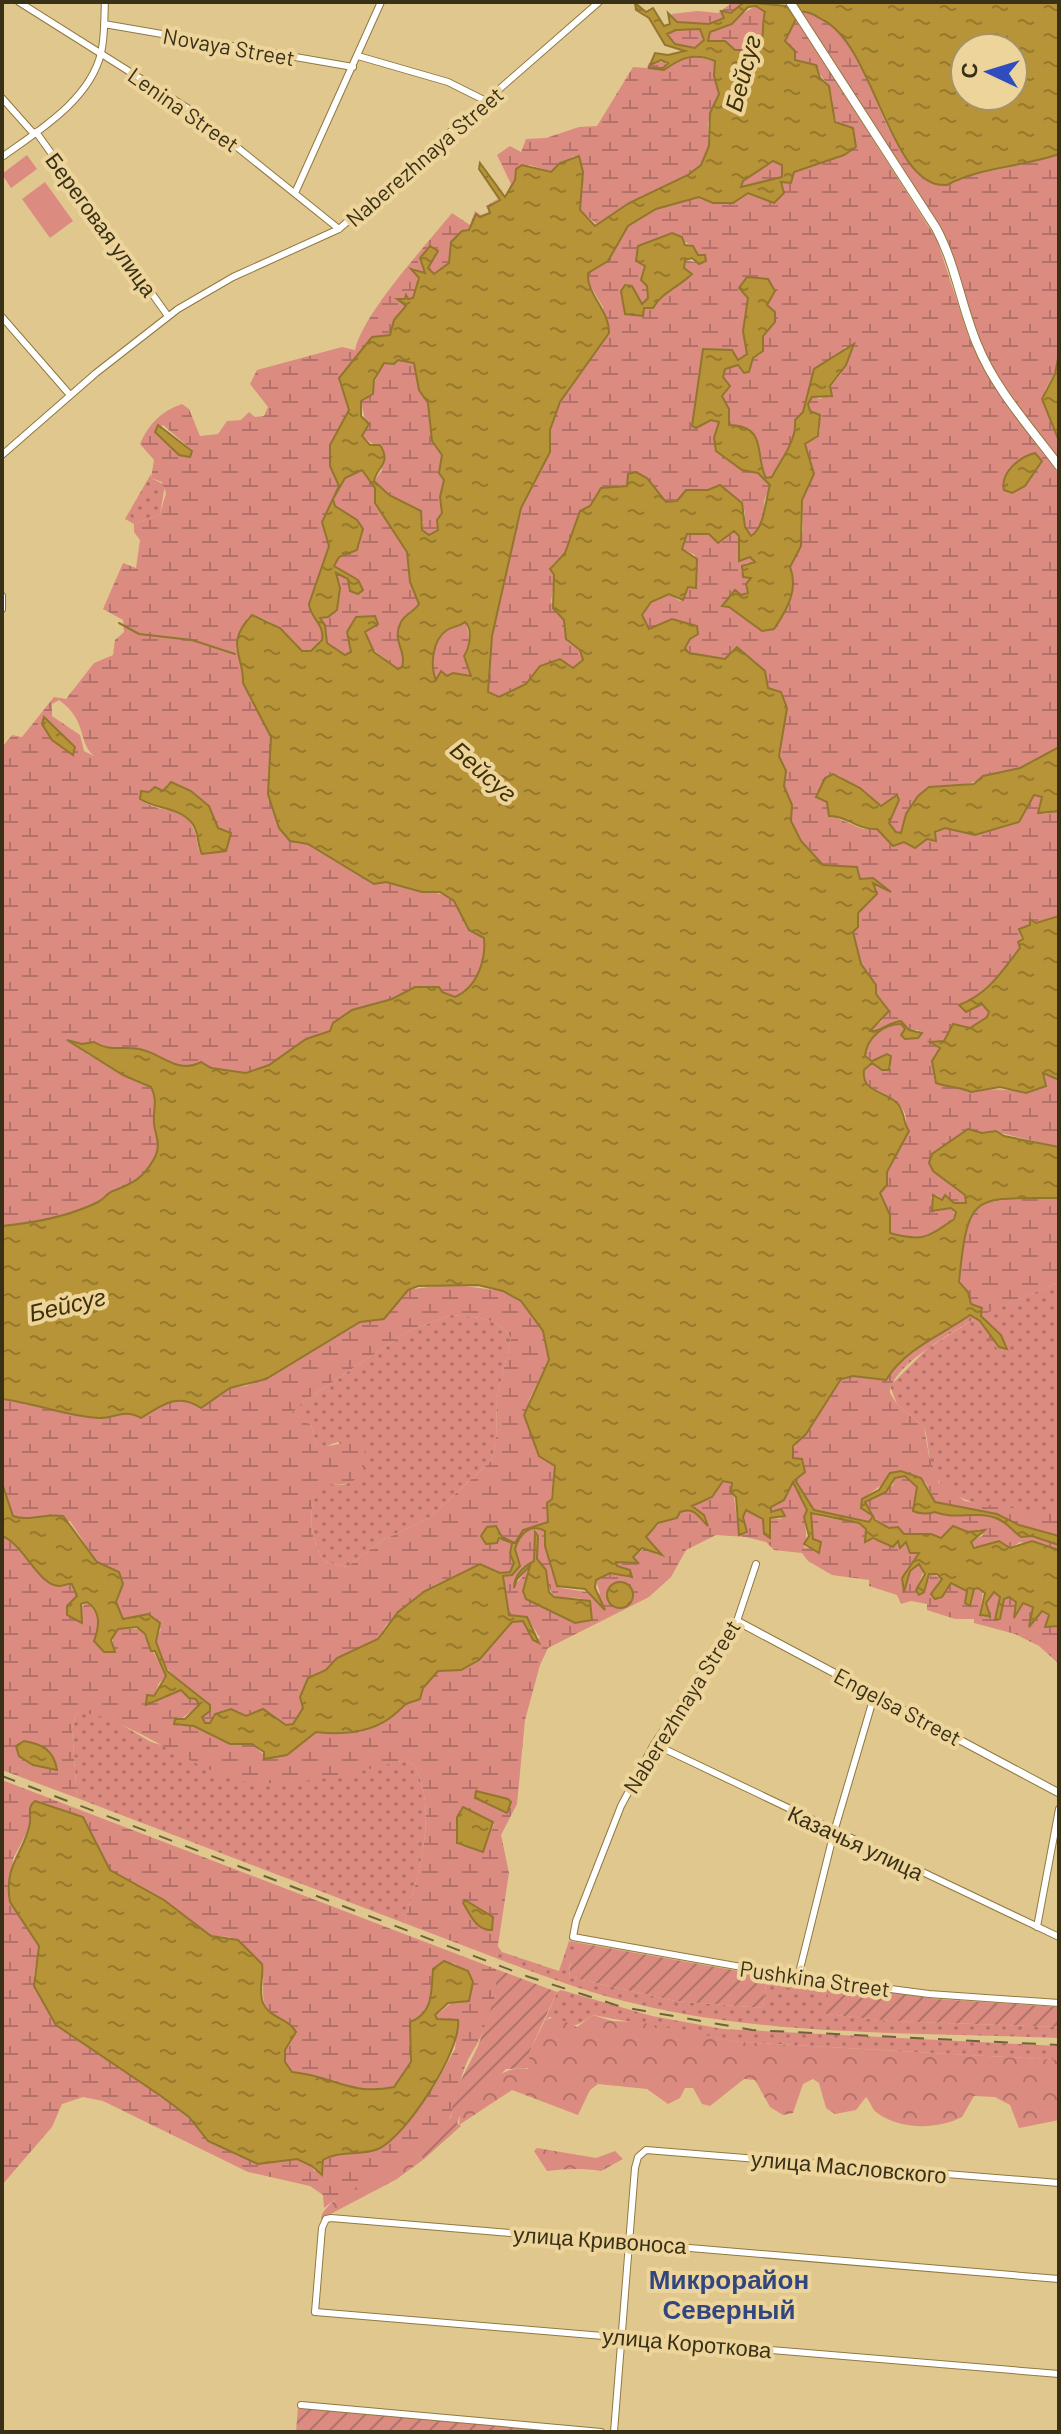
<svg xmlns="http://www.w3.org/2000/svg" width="1061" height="2434" font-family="Barlow,sans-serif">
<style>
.grass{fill:url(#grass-dots)}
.forest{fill:url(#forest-crowns)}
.wetland{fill:url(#wetland-marsh);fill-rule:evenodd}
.garden{fill:url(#garden-furrows)}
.pitch{fill:#dc8b81}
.water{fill:url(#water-ripples);stroke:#92762e;stroke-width:2;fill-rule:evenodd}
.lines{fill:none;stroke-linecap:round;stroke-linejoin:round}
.stream{stroke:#92762e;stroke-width:2}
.minor-casing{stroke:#907941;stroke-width:8}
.tertiary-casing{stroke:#907941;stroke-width:9}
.secondary-casing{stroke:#907941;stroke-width:10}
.minor{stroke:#fff;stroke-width:6}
.tertiary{stroke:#fff;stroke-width:7}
.secondary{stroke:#fff;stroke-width:8}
.rail{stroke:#6f613e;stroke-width:2;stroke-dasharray:14 14;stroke-linecap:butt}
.labels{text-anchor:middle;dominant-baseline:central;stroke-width:8;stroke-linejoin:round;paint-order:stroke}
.street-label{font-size:22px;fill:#393018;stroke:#edd49a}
.water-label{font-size:24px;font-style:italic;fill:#3f3008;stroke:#edd49a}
.quarter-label{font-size:26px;font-weight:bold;fill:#31457e;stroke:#edd49a}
</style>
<defs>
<pattern id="grass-dots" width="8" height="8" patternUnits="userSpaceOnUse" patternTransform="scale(2)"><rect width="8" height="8" fill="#dc8b81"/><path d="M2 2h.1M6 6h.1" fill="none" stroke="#b37269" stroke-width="1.8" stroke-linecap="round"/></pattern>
<pattern id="forest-crowns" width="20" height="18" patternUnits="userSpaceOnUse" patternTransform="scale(2)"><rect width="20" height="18" fill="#dc8b81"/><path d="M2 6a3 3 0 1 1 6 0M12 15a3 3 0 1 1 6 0" fill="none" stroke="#b37269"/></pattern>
<pattern id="wetland-marsh" width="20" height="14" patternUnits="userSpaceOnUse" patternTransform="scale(2)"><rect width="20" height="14" fill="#dc8b81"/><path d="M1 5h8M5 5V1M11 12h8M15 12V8" fill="none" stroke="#b37269"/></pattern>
<pattern id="garden-furrows" width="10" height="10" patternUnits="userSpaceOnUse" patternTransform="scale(2)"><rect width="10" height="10" fill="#dc8b81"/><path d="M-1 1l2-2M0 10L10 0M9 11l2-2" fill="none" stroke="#b37269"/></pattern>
<pattern id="water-ripples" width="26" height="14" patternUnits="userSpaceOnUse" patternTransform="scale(2)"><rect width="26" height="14" fill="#b89438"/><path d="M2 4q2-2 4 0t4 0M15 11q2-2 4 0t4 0" fill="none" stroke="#97792e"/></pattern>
</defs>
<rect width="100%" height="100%" fill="#e0c78e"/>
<path class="grass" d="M151 474V478L165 485 160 514 134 524 125 519Z
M1059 1282V1515C1028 1514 955 1508 938 1480 927 1464 930 1445 924 1427L897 1404 890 1386 927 1349 974 1319 981 1327 986 1313Z
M450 1315C474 1317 497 1316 511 1338L497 1398 496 1443 491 1461 429 1518 383 1540 347 1567 325 1562C309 1541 306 1504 322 1482 343 1487 350 1487 363 1469L338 1442 323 1447 316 1444 311 1425 291 1413 304 1401 407 1332Z
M86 1711 110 1718 151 1742 290 1781 401 1761 413 1764C440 1806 418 1879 404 1923L77 1798 72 1728 76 1714Z
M569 1941 580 1943 570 1964 569 1977 675 2001 763 2008 767 1976 829 1984 827 2014 890 2021 1059 2027V2038C921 2032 776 2037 641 2005 591 1994 544 1976 496 1958L497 1945 502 1952 559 1971Z
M561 1990 652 2016 723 2029 1059 2046V2060L739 2042 593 2015C571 2030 575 2027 550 2017L545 2020 557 1992Z"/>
<path class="forest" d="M593 2015 612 2021 639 2022 739 2042 1059 2060V2120L1019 2128 1010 2105 995 2097 974 2096 962 2117C937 2130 899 2130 876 2112 872 2109 870 2101 866 2097L856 2110 835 2114 826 2108 819 2083 813 2079 803 2084 793 2113 783 2115 770 2107 755 2080 744 2079 710 2106 702 2104 693 2088H685L680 2098 668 2104 647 2089 598 2084 590 2090 578 2115 512 2090 459 2125 460 2116C480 2093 495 2065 528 2069L529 2053 545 2020 555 2017 577 2027Z
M537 2148 596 2158 615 2151 623 2159 601 2171C581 2168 566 2169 547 2171L534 2151Z
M416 2152 424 2159 397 2179 321 2219C322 2198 396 2165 416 2152Z"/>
<path class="wetland" d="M733 2H744L731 13 721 11 724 19 709 24 677 22 671 14 698 11 718 13Z
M756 6 765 12C761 25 766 39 757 50H735L722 41 714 44 708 41 710 32Z
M801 12C844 7 869 82 881 112 888 131 902 149 912 166 926 169 941 175 955 176 968 178 1044 159 1059 154L1058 366 1045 390 1059 441V458C1032 422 999 386 982 344 965 305 960 264 940 226Z
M796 19 937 240 969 338 984 370 1059 474 1057 750C1042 754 1028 766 1013 771 981 781 951 787 918 796L904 821 902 833 896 832 889 823 897 805 878 804 838 775 817 797 827 802 832 816 863 829H877L890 844 904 842 912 847 945 828C976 833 988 834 1019 822L1034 795 1042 797 1044 814 1059 811V916L1036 923 1030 918 1032 923 1020 934C1031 962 973 988 966 1012L980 1003 989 1012 987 1017 970 1028H953L944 1041 931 1042 940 1048 933 1059 934 1080C944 1089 959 1086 971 1092 1002 1085 1016 1097 1046 1084L1043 1073 1058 1078 1059 1147 992 1131 982 1133 968 1129 932 1154 929 1163 933 1171 965 1195 966 1203H953L946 1195 943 1200 936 1195 931 1197 935 1212 951 1208 956 1215C940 1232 908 1253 887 1229L890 1215 880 1195C886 1186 885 1183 886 1173 890 1145 927 1122 890 1097 878 1089 867 1090 863 1073L872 1063 886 1071 891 1068 887 1054 876 1061 865 1056C868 1037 884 1024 901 1024L905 1029 902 1038 910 1039 919 1030H909L901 1021 869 1031 882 1021C885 989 853 968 853 935 853 918 865 898 872 882L887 889 873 878 860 879 859 869 823 865 801 841 791 821 784 786 786 771 779 756 787 708 781 692 768 688 765 671 735 648 725 659 689 653 685 648 697 626 677 620 649 629 642 615 651 602 669 594 680 601 684 598 688 587 697 586 695 555 682 549 687 534H709L722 541 734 531 739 536V561L750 557 755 562 746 563 741 570 743 577 751 578 748 593 732 596 723 604 758 628 774 629C787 609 798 590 790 567L803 531 802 500 814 474 805 444 816 438 820 431 819 415 810 411 808 405 812 397 821 399 840 375 854 347H845L841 355 818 366 803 412 795 424 796 432 772 477 766 478C755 457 769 425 729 425L722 396 729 384 723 377 725 369 739 365 742 371 751 366 753 358 761 354 763 336 775 322V312L767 305 775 291 768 280 755 277 743 291 748 298 743 331 747 354 738 360 734 352H702V376L692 422 696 428 711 420 719 422 716 451 742 470 758 473 770 485 764 501 765 515 756 534 749 535 744 524 745 512C721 469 695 500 666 502L636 472 627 476V486L599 490 590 506 578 515 565 553 553 564 551 573 555 577 551 602 564 620 569 643 580 650 583 660 573 668 558 660 544 665 523 686 499 697 488 692 492 636 521 508 550 452V430L560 402 606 337 603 307 589 284 588 273 608 261 628 226 656 209 699 197 728 203 748 193 762 196 784 190 781 182 790 179 794 172 834 158 839 125C831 115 835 100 829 87 825 79 819 76 816 65L795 60 785 41 787 30ZM669 235 694 246 698 255 695 262 685 260 683 269 687 272 653 308H644L635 315 624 313 621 291 625 285 633 288 642 304 648 298 647 286 642 277 645 266 636 261 638 246Z
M700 29 704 40 695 48 675 44 667 34 676 30Z
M690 56 715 61 719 94 708 123 709 146 701 165 688 175 629 203 599 226 580 210 583 183 574 156 551 172 530 165 516 169 515 180 505 197 511 184 497 155 510 146 521 152 526 139 546 138 579 127 597 126 633 67 647 68 649 63 668 61 663 68 650 67 664 70 674 61Z
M773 160 782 164V177L741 187 743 181Z
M501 197 489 207 492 210 491 213 478 217 469 230 462 231 451 242 449 263 434 274 428 268 438 251 430 246 420 258 425 273 413 268 419 282 413 298 399 301 406 306 394 320 390 335C360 337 362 358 341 375L349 410 330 445V466L339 486 322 522 329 545 309 604 322 629V640L311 650 302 651C288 636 270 614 248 617L236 647 244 674 243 683 271 737 268 780 279 828 295 843 308 844 374 883 386 882 445 895 453 901 466 925 484 937C486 959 478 987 455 997L435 989 415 987 392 999 352 1010 333 1023 330 1031 306 1039 269 1065 246 1073 211 1068 201 1062C180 1073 163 1057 145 1051 127 1045 111 1053 94 1042L82 1044 87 1054 151 1087C158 1100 153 1108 154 1123 155 1135 162 1145 154 1159 143 1178 134 1183 113 1191 108 1193 104 1199 98 1202 70 1216 33 1223 2 1226L3 746 12 735 22 737 54 697 66 699 94 663 113 655 115 640 124 632 123 620 103 609 123 563 136 568 140 540 134 532V524L160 514 166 493 162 482 151 478 154 460 140 444C148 425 161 411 182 404L189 409 200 436 218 434 227 421 241 420 249 412 255 417 264 416 268 407 250 384 257 370 342 347 355 350C363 313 427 244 452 213L470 225 475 211 481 215 489 212 486 206ZM163 425 192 450 193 452 179 455 155 432ZM59 700C88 721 77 741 94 756L84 751 80 735 52 716V704ZM168 783C178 782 205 799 210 809 215 819 213 824 223 832L199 851C191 797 172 820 140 800L146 791H163Z
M398 360 414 363 419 390 428 403 431 435 442 455 439 473 444 480 440 497 442 513 437 520 438 530 429 535 422 530 423 522C409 502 389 498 374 481L382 470 376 446 362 436 366 425 361 401 372 388 384 362 394 364Z
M362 469 375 488V503L407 552 411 586 419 604C414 612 405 613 401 622 391 641 407 650 402 668L398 669 369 646 366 628 375 626 368 617H356L351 628V652L345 655 327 643 326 630 319 617H328C344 603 337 590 335 573L348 579 353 591 363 590 358 579 334 567 336 560 359 547 363 529 335 506 333 499 345 478Z
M466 622 470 643 465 656 471 676 450 675 436 680C429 667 432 640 447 630 453 626 459 626 466 622Z
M994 1198H1059V1282L987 1313 1010 1344 1007 1352 998 1350 974 1319C952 1333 891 1366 890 1393L897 1404 924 1427 929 1456 939 1483 965 1501 1059 1515V1536L1019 1525 997 1514 935 1502 926 1483 901 1471 862 1499 865 1511 873 1516 869 1522 814 1510 795 1480 798 1474H802L791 1452 841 1379 853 1376 888 1378C900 1346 944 1333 970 1315L980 1321 999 1347 990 1322 981 1315 983 1310 971 1304 968 1292 959 1282C962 1251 957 1209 994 1198Z
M448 1284 503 1291 521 1301 543 1331 549 1360 529 1400 526 1423 539 1456 555 1465 548 1522 523 1530 515 1543 502 1537 499 1531 497 1540H510L513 1546 510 1554 514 1563 510 1572 500 1573 480 1564 435 1585 386 1625 378 1639 337 1658 326 1670 308 1678 303 1708 293 1724 287 1725 267 1711 246 1716 215 1714 209 1724 205 1723 202 1717 210 1711C193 1688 142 1663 161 1629L123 1619 116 1602 121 1590 110 1568 97 1562 70 1521 23 1520 13 1516 2 1483V1399L108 1417 125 1412 141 1418C163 1404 177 1394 201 1408L230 1388 246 1386 360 1322 384 1319 408 1290ZM450 1315C474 1317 497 1316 511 1338L497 1398 496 1443 491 1461 429 1518 383 1540 347 1567 325 1562C309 1541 306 1504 322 1483 354 1489 369 1477 364 1444 347 1438 331 1450 316 1444L311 1425 292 1413 304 1401 407 1332Z
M905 1476 917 1487 913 1506 948 1516H990L1000 1519 1021 1537 1032 1536 1059 1545V1550L1020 1542 1010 1548 996 1542 979 1549 970 1542 983 1535 980 1529 968 1532 958 1527 937 1538C929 1533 927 1537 919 1536 896 1534 873 1524 865 1502L893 1485 895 1478Z
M723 1481 732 1483 737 1519 745 1529 743 1517 746 1510 763 1519 765 1532 771 1518 782 1519 770 1509 786 1496 794 1482 807 1510C801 1522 810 1533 804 1547L820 1551 821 1542 813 1539 811 1513C828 1521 847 1518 865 1526L870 1539 891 1544 898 1541 901 1546 908 1543 919 1553 906 1570 902 1589 910 1571 919 1564 924 1570 918 1585 924 1592 931 1573 942 1579 933 1592 951 1583 967 1590 972 1604 974 1588 983 1590 980 1615 984 1617 986 1603 994 1592 1001 1597 995 1618 1004 1599 1009 1597 1016 1602 1015 1618 1023 1603 1033 1607 1031 1625 1038 1613 1046 1612 1049 1618 1046 1624 1059 1626V1664L1039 1646 1015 1634 974 1623V1619H955L927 1610V1604L911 1601 901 1604 897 1595 869 1586V1580L832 1575 808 1561 802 1553 774 1550 766 1542 746 1537 716 1535 686 1550 671 1577 649 1597 548 1648 540 1665 525 1720 517 1804 501 1835 509 1873 496 1958 404 1923C418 1879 440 1806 413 1764L401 1761C357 1773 288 1789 243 1781 198 1774 109 1705 76 1714L72 1728 77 1798 2 1770V1536L21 1548 40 1573 72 1584 81 1608 87 1602 98 1616 97 1634 113 1645V1634L118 1629H141L166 1676 159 1683 154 1696 148 1695 154 1703 166 1694 181 1690 196 1699 199 1705 180 1720 179 1726H195L233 1745 252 1744 265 1756 287 1755 316 1732 363 1730 396 1714 400 1705C420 1699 423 1684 438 1671 451 1668 469 1669 480 1659 495 1646 499 1625 521 1619L533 1640 540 1638 527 1617 509 1615 504 1576 511 1575 519 1568 515 1549C520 1536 530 1522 545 1531L551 1571 561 1588 600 1594 596 1580 610 1573 630 1578V1570L616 1566 618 1560 633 1557 645 1548 659 1556 646 1537C654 1527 677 1508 691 1510 698 1512 701 1517 708 1521L692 1506 712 1498ZM538 1536 537 1559C540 1567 545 1568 546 1575 553 1611 563 1591 589 1601L592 1620 579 1623 526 1599 524 1585 530 1566 515 1585 519 1572 534 1561ZM460 1809 494 1824 483 1851 458 1845Z
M2 1780 496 1969C502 1996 484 2033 470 2056 458 2077 456 2111 446 2125 415 2165 362 2178 324 2208L323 2195 310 2186 248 2172 103 2101 83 2097 62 2104 52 2127 2 2185ZM35 1801 83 1817 110 1870 164 1900 211 1936 230 1937 262 1964C267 2000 252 2005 291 2024L292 2041 285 2050 284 2062 292 2072C334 2076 348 2096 394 2087L411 2062 410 2023C433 2012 431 1992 433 1969L444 1961 456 1964 455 2000 435 2016 437 2019 458 2021 455 2049 434 2087 386 2144 328 2157 323 2161 324 2167 314 2171 312 2166 297 2159 251 2160 208 2141 189 2117 161 2096 56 2025 34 1975 39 1946 10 1902 13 1859 30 1826V1809Z"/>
<path class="garden" d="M580 1943 767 1976 763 2008 675 2001 569 1977 571 1959Z
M496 1969 557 1992 529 2053 530 2068 506 2069 460 2116 457 2123 461 2126 424 2159 416 2152 451 2117 454 2094 478 2046 496 1994Z
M829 1984 937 1999 1059 2007V2027L890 2021 826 2014Z
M298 2407 570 2432H296Z"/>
<path class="pitch" d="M27 155 37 169 11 188 2 174Z
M45 182 73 221 50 238 22 199Z"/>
<path class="water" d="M744 2 787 6 796 19 785 41 795 51V60L816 65 820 78 829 86 835 122 853 128 856 147 844 155 794 172 791 183 781 182 784 193 774 203 748 193 733 203H713L699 197 656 209 628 226 608 261 588 273C586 294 610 311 609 333L560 402 550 430V452L521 508 492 636 488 692 499 697 526 684 540 666 560 659 573 668 583 660 580 650 566 639 564 620 553 608 554 575 550 569 565 553 580 511 590 506 601 488 627 486 628 474 636 472 647 478 666 502 677 501 686 490H708L720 485 742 503 745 527 751 536C765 527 765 501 770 485L758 473 742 470 716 451 714 438 719 422 711 420 696 428 692 426 703 349 732 350 738 360 747 354 743 331 748 298 739 288 747 277 768 279 775 291 767 305 775 312V322L763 336V351L753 358 749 372 744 373 738 365 725 369 723 377 730 386 722 396 729 409V425C769 426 754 456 766 478L772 477C781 459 797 441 795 420L803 412 814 369 854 344 846 365 830 386 832 396 812 397 808 404 810 411 820 415 818 436 805 444 814 474 802 500 801 546 790 567C799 589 787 610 774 629L762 631 729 607 722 606 735 590 741 595 748 593 746 584 751 578 743 577 742 566 755 562 750 557 739 561V536L734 531 718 543 709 534H687L682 549 697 559 696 588 688 587 683 600 669 594 651 602 642 615 649 629 672 619 697 626 698 634 690 639 685 648 689 653 725 659 737 647 765 671 768 688 781 692 787 708 779 756 786 771 784 786 792 805 791 821 801 841 823 865 857 867 860 879 873 878 891 892 873 883 877 894 858 913V927L853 932 861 964 876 985V994L889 1011 870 1031C880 1032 889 1022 901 1021L909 1030 922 1033 918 1038 905 1039 901 1035 905 1029 901 1024C884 1024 867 1037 865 1056L872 1061 887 1054 891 1056 889 1070H882L872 1063 864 1070C861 1093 887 1091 898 1104 905 1113 903 1123 909 1131L887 1172V1185L880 1193 890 1215V1233C922 1242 927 1238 954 1219L956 1212 951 1208 932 1211 933 1195 942 1200 945 1195 954 1203H966L965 1195 933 1171 929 1163 932 1154 968 1129 982 1133 996 1131 1004 1136 1059 1147V1198C972 1198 968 1192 959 1282L968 1292 971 1304 982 1308 981 1316 1001 1335 1007 1349 999 1347 980 1321 970 1315C940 1336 906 1348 886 1380L853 1376 841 1379 806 1434 793 1446V1458L802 1459 805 1472 795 1480 814 1510 869 1522 873 1516 861 1508 862 1499 879 1490 890 1473 901 1471 921 1478 935 1502 997 1514 1019 1525 1059 1536V1545L1032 1536 1021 1537C1014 1532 1008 1524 1000 1520 979 1509 956 1521 935 1512 928 1514 921 1515 913 1511L917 1487 905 1476 895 1478 886 1492 865 1502 875 1520 889 1528 898 1527 904 1534H931L941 1538 953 1526 968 1532 985 1530 971 1542 974 1548 999 1541 1010 1548 1032 1541 1059 1550V1626L1045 1627 1049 1615 1042 1611 1029 1627 1033 1607 1023 1603 1014 1618 1016 1602 1009 1597 1004 1599 1000 1619 995 1620 1000 1597 994 1592 986 1603 990 1616 980 1615 985 1593 978 1588 974 1589 970 1606 965 1603 967 1591 951 1583 942 1597 935 1599 931 1594 942 1579 937 1574H929L924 1592 919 1595 916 1590 925 1574 919 1564 910 1571 904 1592 902 1578 919 1553H910L906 1542 900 1548 898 1541 893 1547 873 1538 865 1542 866 1529 859 1523 811 1513 813 1539 821 1542 819 1553 804 1544 809 1536 804 1517 807 1510 793 1482 784 1500 771 1507V1512L781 1509 785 1516 770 1518V1538L764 1534 763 1519 746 1510 743 1517 747 1532 739 1535 736 1497 731 1492 732 1483 723 1481 712 1497 692 1506 704 1515 708 1526C699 1518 695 1506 680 1512L677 1518 658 1523 646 1537 662 1555 642 1548 633 1557 638 1563 616 1562 617 1566 630 1570 632 1577 610 1573 596 1580 595 1588 605 1610 585 1589 557 1586 545 1546V1531C530 1522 519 1535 515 1549L520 1566 512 1575 503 1576 509 1615 527 1617 539 1643 533 1640 523 1621 512 1622 479 1660 461 1670 438 1671 423 1688 420 1699C400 1706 409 1702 395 1714 372 1734 342 1735 316 1732L287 1755 264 1759V1752L252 1744H230L194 1726 174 1724 175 1719H185L199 1705 196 1699 189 1698 181 1690 146 1705 147 1695 154 1696 166 1676 155 1651H151L145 1634 137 1627 118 1629 111 1640 115 1652H104L94 1641C99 1627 102 1612 87 1602L81 1604 82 1623 67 1615V1606L77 1596 72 1584C68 1583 64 1586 60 1586 39 1587 24 1544 2 1536V1483L13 1516C28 1522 46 1513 63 1516L97 1562 119 1572 123 1584 116 1602 123 1619 148 1614 160 1623 156 1642 167 1671 210 1705V1711L202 1717 205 1723H210L215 1714 231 1709 246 1716 263 1709 286 1725 293 1724 303 1708 300 1697 308 1678 326 1670 337 1658 378 1639 398 1612 425 1591 480 1564 500 1573 510 1572 514 1563 510 1554 512 1543 499 1538 497 1543 486 1544 481 1536 487 1527 496 1526 502 1537 515 1543 523 1530 548 1522 547 1503 552 1499 555 1466 539 1456 524 1415 549 1360 543 1331 521 1301 503 1291 478 1285 418 1286 408 1290 384 1319 360 1322 266 1379 230 1388 201 1408C178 1392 162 1405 141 1418 123 1408 115 1419 98 1418 66 1416 34 1403 2 1399V1226C33 1223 70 1216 98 1202 104 1199 107 1193 113 1191 134 1183 143 1178 154 1159 162 1145 155 1135 154 1123 153 1108 158 1100 151 1087L123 1075 67 1040 82 1044 94 1042C110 1052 121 1046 139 1049 160 1052 177 1075 201 1062L211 1068 246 1073 269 1065 306 1039 330 1031 333 1023 352 1010 392 999 415 987H439L442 992 455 997C478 987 486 959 484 938L469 930 454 901 440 892H422L386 882 374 884 308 844 290 841 279 828 268 794 271 737 243 683C244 655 224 644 252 615L280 628 302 651H311L322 640C325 624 310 618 309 604L329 546 322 522 339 486 330 466V445L349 410 339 378 372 337 390 335 394 320 406 306 397 299H405L406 295 408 299 413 298 419 278 411 269 425 273 420 258 430 246 438 251 428 268 434 274 449 263 451 242 462 231 469 230 476 214 480 217 490 213 488 207 500 200 479 169 480 163 505 197 515 180 516 169 522 165 551 172 560 163 579 156 583 172 580 210 595 226 629 203 688 175 701 165 709 146 710 113 719 94 714 76 715 61C693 52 681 58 664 70L648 68H663L668 63 661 60 650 65 655 53 668 55 685 51 665 45 649 18 636 10 635 3 646 12 653 8 664 26 670 24 668 13 677 22 709 24 724 18 721 11 731 13ZM756 6 765 12C761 25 766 39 757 50H735L725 41H708L710 32 732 24 748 7ZM676 30 700 29 704 40 695 48 675 44 667 34ZM773 161 782 165V177L741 187 743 181ZM398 360 414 363 419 390 428 403 432 441 442 455 439 473 444 480 440 497 442 513 437 520 438 530 429 535 422 530 421 511 389 495 374 481C377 466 392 464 380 445H370L362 436 369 424 361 416V401L373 394 374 380 384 363 394 364ZM362 470 375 488V503L407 552 410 582 419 604C414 612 406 613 401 622 391 641 407 650 402 667L398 669 374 652 365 632 378 624 375 616 356 617 347 632 351 652 345 655 327 643 325 625 320 618 328 617 337 610 340 588 336 573 348 579 350 591 358 594 363 590 358 580 334 566 339 557 357 550 363 529 357 520 335 506 333 499 345 478ZM465 622C473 629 470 647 464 656L471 676 453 673 447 676 441 671 436 680C430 666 432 640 447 630 453 626 459 627 465 622Z
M795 2H1059V154C1022 167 980 167 947 185 890 190 875 46 823 20 816 16 809 11 801 12ZM965 48H1013V96H965Z
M672 233 682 237 685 245 693 246 698 255H705L706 261 699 264 692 258 685 260 684 268 692 274C679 287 662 292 653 308H644L643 316 625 314 621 291 625 285 632 286 642 304 648 298 647 286 641 280 645 266 636 261 638 246Z
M1059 353V441L1042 399 1055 374Z
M158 425 192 451 190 457 179 455 155 432Z
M1035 453 1042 461 1025 486 1012 493 1004 490C1000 473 1019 457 1035 453Z
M44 717 75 747 73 755 52 740 42 724Z
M1059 747V811L1038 813 1042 797 1034 795 1019 822 975 835 945 828 935 832 936 841 927 839 915 848 904 842 893 846 877 829C857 830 846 815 829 816L827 802 816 797 825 778 833 774 860 788 881 806 897 795 899 800 889 823 896 832 901 833 906 814 918 796 929 787 974 784 983 776 1020 768Z
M171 782 191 791 209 806 218 828 231 833 226 851 202 854C197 845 199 831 192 823 178 806 157 810 140 799L141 791 149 792 155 787 163 791Z
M1059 916V1080L1043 1073 1046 1086 1026 1093 1000 1087 971 1092C959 1086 949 1088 936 1083L932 1061 940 1048 930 1042 944 1041 953 1024 970 1028 987 1017 989 1012 982 1004 966 1012 959 1005C988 994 1002 971 1020 948L1018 942 1023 939 1019 929 1030 925V919L1036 923Z
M535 1532 538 1536 537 1559 546 1570 549 1592 554 1597 590 1601 592 1620 575 1623 526 1599 523 1591 530 1566 517 1579 514 1588C514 1575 523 1567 534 1561Z
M607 1595a13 13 0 1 1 26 0a13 13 0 1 1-26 0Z
M24 1741C42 1744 54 1750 57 1770L33 1765 19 1756 16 1746Z
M476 1791 508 1799 511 1802 507 1813 475 1798Z
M35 1801 83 1817 110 1870 164 1900 211 1936 238 1940 262 1964C264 1976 258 1992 263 2003 269 2018 289 2018 296 2032L285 2050V2062L292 2072C334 2076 349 2096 394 2087L411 2062 410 2022C434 2013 431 1991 433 1969L444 1961 468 1971 473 1982 469 2001 448 2003 435 2015 437 2019 458 2020C462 2050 405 2138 378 2149 361 2156 339 2150 323 2160L322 2175 312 2166 297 2159 258 2164 208 2141 189 2117 161 2096 56 2025 34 1986 39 1946 10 1902C3 1865 25 1852 30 1823 31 1814 27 1807 35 1801Z
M463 1807 493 1822 483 1852 457 1843V1817Z
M465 1900 493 1917 492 1930C476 1931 470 1914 463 1903Z"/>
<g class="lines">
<path class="stream" d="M119 623 139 634 192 640 235 654"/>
<defs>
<path id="minor" d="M19 2 192 111 339 229
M104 24 353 67
M358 56 448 82 486 101
M2 98 34 134
M36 132 168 316
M2 157C38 131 90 100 101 53 105 37 104 19 105 2
M295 193 381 2
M2 317 70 395
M2 455 96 373 178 309 233 277 339 229 599 2
M2 596V609
M756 1564 737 1621 654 1744 621 1806 576 1921 573 1937 798 1977 929 1994 1059 2003
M654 1744 1059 1937
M1037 1927 1059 1809
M798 1977 834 1832 875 1693
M1059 2279 331 2218 326 2219 322 2228 315 2312 1059 2374
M301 2405 601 2432
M614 2432 635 2168 638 2157 646 2150 1059 2183"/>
<path id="tertiary" d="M737 1621 1059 1793"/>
<path id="secondary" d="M790 2 936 228C956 265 961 306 977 344 995 389 1030 427 1059 466"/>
</defs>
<use href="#minor" class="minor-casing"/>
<use href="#tertiary" class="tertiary-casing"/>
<use href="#secondary" class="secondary-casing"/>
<use href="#minor" class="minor"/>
<use href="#tertiary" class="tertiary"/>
<use href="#secondary" class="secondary"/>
<path class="rail" d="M2 1776 529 1977 622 2007 752 2030 1059 2045"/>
</g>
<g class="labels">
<g class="street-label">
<text transform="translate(229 46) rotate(10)">Novaya Street</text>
<text transform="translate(184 109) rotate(35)">Lenina Street</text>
<text transform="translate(424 156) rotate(-41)">Naberezhnaya Street</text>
<text transform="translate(102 224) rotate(54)">Береговая улица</text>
<text transform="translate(681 1706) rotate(-58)">Naberezhnaya Street</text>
<text transform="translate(898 1706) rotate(28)">Engelsa Street</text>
<text transform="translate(856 1842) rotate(25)">Казачья улица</text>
<text transform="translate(815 1978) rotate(8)">Pushkina Street</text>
<text transform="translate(849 2166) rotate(5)">улица Масловского</text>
<text transform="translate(600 2239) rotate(4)">улица Кривоноса</text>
<text transform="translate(687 2342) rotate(5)">улица Короткова</text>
</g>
<g class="water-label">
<text transform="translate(742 73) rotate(-75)">Бейсуг</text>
<text transform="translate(484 771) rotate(41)">Бейсуг</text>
<text transform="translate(67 1304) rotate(-13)">Бейсуг</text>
</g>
<g class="quarter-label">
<text x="729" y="2278">Микрорайон<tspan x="729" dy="30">Северный</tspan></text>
</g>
</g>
<rect width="1061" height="2434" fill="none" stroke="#393018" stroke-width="8"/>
<g transform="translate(989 72) rotate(274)"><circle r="38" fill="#edd49a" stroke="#a59266" stroke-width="2"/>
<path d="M0-6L14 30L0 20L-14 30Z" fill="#2f4dbe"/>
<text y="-12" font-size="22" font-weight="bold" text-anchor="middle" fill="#393018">С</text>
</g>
</svg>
